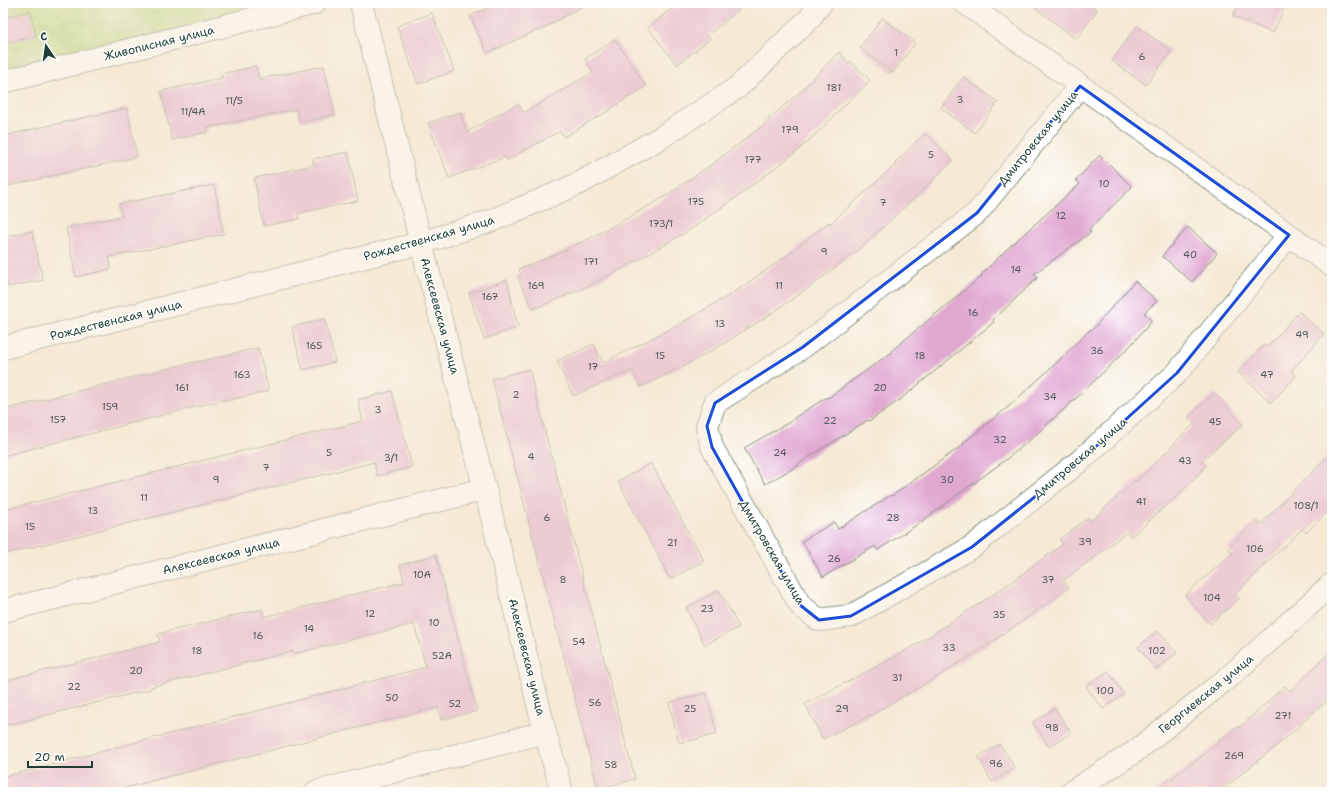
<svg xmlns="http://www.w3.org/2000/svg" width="1335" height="795" font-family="'Shantell Sans',sans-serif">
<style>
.park{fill:url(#park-crowns);stroke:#6a8a58}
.building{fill:#e0a7d1}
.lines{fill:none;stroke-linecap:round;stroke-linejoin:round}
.minor-casing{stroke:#8a9484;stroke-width:24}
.minor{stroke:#fff;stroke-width:22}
.marked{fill:none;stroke:#1d4ed8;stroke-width:3;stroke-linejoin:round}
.labels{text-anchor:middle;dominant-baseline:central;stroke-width:3;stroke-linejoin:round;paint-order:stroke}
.number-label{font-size:10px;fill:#4f585b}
.street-label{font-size:12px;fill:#1f3d34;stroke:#fff}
</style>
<defs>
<pattern id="park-crowns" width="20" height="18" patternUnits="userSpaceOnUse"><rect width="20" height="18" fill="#b5d67d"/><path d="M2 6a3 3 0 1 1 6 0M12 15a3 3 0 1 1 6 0" fill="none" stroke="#93af67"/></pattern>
</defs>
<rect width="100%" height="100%" fill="#fff"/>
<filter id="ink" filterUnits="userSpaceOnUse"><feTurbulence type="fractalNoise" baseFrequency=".025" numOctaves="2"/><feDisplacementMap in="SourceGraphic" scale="8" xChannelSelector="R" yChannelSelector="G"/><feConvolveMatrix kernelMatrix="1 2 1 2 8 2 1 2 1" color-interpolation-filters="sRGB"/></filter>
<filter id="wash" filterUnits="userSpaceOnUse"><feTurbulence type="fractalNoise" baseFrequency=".012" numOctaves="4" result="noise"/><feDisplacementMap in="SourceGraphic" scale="16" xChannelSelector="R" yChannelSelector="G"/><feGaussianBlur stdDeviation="0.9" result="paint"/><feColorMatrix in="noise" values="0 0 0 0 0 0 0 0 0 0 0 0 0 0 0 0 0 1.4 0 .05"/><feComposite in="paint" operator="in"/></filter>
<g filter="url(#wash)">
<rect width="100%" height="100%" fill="#f5ead5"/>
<path class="park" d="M3 3H285L108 46 3 67Z"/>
<g id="blocks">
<path class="building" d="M498 3H588L539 31 538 30 487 53 470 16Z
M678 3H747L708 35 710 39 677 65 648 28Z
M1029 3H1087L1097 11 1076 39Z
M1239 3H1286L1273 33 1233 16Z
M30 11 36 36 3 44V18Z
M432 13 454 71 418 84 397 26Z
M882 18 915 43 893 73 860 48Z
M1137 26 1171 51 1146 85 1112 61Z
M615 39 646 86 608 111 564 137 560 131 507 160 505 157 449 178 428 123 460 112 467 132 518 104 524 113 593 72 585 59Z
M839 52 849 63 850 61 870 80 820 130 796 152 738 196 685 233 625 267 582 289 533 309 517 276 521 275 519 269 559 253 590 238 622 221 666 196 715 162 770 120 769 119 801 91Z
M256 66 259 79 324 66 335 115 300 122 297 109 206 128 207 132 172 140 161 91 222 78 221 74Z
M963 77 998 102 975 133 941 108Z
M127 108 137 157 3 187V136Z
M925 133 953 160 920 193 858 250 807 289 763 319 721 345 697 359 641 387 632 370 573 396 557 361 594 344 603 363 676 326 730 295 785 257 829 222 830 224 896 164 895 163Z
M348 152 358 201 298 213 299 219 264 226 254 178 314 165 313 159Z
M1100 155 1132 187 1089 229 1091 232 1034 274 1038 277 993 320 994 322 901 399 869 421 868 420 798 464 799 465 765 484 744 448 795 419 794 418 827 397 828 398 892 352 891 351 982 276 981 275 1008 248 1080 184 1076 180Z
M214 185 224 234 109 257 111 269 76 277 66 228 122 216 119 204Z
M1188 227 1217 253 1192 282 1162 256Z
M32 231 43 280 8 287 3 265V237Z
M507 280 518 327 484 339 469 293Z
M1135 281 1157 301 1144 313 1152 321 1128 348 1084 391 1031 439 1004 461 921 522 878 550 875 546 823 577 802 541 834 522 838 529 891 495 892 496 964 444 963 443 1008 407 1051 368 1091 329 1092 330Z
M1299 312 1324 334 1291 371 1296 376 1271 403 1238 372 1264 345 1267 348Z
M325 319 335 362 303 370 292 327Z
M258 348 269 391 226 401V399L3 456V410L198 361V362Z
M529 369 635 779 598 789 492 379Z
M392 391 412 467 377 476 374 462 5 554 3 544V510L363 421 358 400Z
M1215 393 1243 425 1201 461 1206 466 1177 496 1131 537 1127 532 1063 581 1069 588 985 647 937 677 871 715 823 739 805 704 897 656 930 636 1003 588 1063 544 1059 539 1088 518 1091 521 1136 480 1137 481 1194 424 1188 417Z
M1332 452V507L1306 533 1302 529 1235 594 1239 599 1210 624 1185 595 1233 553 1228 548 1256 521 1260 525Z
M651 463 704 561 670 579 618 481Z
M436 555 477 711 441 720 438 707 109 792H3V777L426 667 414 624 293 654V651L151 687V689L3 726V681L160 642 158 634 262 609 264 617 404 582 400 565Z
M719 590 739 627 705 645 686 608Z
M1158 631 1177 653 1156 670 1138 647Z
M1332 650V696L1280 743 1219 792H1153L1203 755 1238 726 1239 728 1285 686 1290 691Z
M1108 671 1124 694 1103 709 1086 686Z
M706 693 717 734 679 743 669 703Z
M1055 708 1071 733 1049 747 1033 722Z
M1000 744 1015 768 992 782 978 757Z"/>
</g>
</g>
<g filter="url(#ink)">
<use href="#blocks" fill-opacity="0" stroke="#8a9484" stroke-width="1"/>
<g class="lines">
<defs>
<path id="minor" d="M361 3 421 243 485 489 545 732 562 792
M965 3 1332 266
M3 82 315 3
M1080 86 977 213 803 347 715 403 707 426 712 447 800 605 819 620 851 616 972 547 1081 460 1177 373 1289 235
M3 348 421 243 491 221 578 184 660 138 738 87 809 19 821 3
M3 611 485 489
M316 792 545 732
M1071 792 1133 753 1229 677 1332 584"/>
</defs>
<use href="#minor" class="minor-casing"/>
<use href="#minor" class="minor"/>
</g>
</g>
<path d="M0 0H1335V795H0ZM1080 86 1289 235 1177 373 1081 460 972 547 851 616 819 620 800 605 712 447 707 426 715 403 803 347 977 213Z" fill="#f5ead5" fill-opacity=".55" fill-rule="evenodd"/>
<path class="marked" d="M1080 86 1289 235 1177 373 1081 460 972 547 851 616 819 620 800 605 712 447 707 426 715 403 803 347 977 213Z"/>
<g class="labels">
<g class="number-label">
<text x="896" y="52">1</text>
<text x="1142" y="56">6</text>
<text x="834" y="87">181</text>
<text x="960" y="99">3</text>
<text x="234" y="100">11/5</text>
<text x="193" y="111">11/4А</text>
<text x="790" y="129">179</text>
<text x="931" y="154">5</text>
<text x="753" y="159">177</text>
<text x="1104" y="183">10</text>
<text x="696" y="201">175</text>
<text x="883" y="202">7</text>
<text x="1061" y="215">12</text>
<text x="661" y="223">173/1</text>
<text x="824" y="251">9</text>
<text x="1190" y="254">40</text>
<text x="591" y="261">171</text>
<text x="1016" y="269">14</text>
<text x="536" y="285">169</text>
<text x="779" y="285">11</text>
<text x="490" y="296">167</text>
<text x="973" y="312">16</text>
<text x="720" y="323">13</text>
<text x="1302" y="334">49</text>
<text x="314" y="345">165</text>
<text x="1097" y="350">36</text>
<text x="660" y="355">15</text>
<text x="920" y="355">18</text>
<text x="593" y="366">17</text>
<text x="242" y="374">163</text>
<text x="1267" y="374">47</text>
<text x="182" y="387">161</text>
<text x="880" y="387">20</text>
<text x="516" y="394">2</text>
<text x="1050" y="396">34</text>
<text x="110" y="406">159</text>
<text x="378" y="409">3</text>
<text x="58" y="419">157</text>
<text x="830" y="420">22</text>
<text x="1215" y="421">45</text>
<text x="1000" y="439">32</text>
<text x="329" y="452">5</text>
<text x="780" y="452">24</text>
<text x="531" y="456">4</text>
<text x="391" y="457">3/1</text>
<text x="1185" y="460">43</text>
<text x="266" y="467">7</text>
<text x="216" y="479">9</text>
<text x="947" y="479">30</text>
<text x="144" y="497">11</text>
<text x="1141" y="501">41</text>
<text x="1306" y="505">108/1</text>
<text x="93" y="510">13</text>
<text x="547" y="517">6</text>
<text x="893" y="517">28</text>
<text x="30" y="526">15</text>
<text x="1085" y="541">39</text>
<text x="672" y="542">21</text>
<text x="1255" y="548">106</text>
<text x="834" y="558">26</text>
<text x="422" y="574">10А</text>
<text x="563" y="579">8</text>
<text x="1048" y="579">37</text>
<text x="1212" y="597">104</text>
<text x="707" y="608">23</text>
<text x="370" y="613">12</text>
<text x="999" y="614">35</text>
<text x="434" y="622">10</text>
<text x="309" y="628">14</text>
<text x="258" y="635">16</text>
<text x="579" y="641">54</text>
<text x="949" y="647">33</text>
<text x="197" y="650">18</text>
<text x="1157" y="650">102</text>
<text x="442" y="655">52А</text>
<text x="136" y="670">20</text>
<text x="897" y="677">31</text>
<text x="74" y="686">22</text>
<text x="1105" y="690">100</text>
<text x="392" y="697">50</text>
<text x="595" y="702">56</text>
<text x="455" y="703">52</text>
<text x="690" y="708">25</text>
<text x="842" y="708">29</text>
<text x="1283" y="715">271</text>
<text x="1052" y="727">98</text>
<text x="1234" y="755">269</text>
<text x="996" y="763">96</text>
<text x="611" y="764">58</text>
</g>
<g class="street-label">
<text transform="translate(159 43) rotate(-14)">Живописная улица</text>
<text transform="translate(1038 138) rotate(-51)">Дмитровская улица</text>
<text transform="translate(429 238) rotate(-16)">Рождественская улица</text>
<text transform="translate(440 316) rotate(75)">Алексеевская улица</text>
<text transform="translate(116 320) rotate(-14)">Рождественская улица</text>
<text transform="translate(1080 458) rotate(-40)">Дмитровская улица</text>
<text transform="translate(772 552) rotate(60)">Дмитровская улица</text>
<text transform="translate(221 556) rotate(-14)">Алексеевская улица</text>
<text transform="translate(527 657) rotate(76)">Алексеевская улица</text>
<text transform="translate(1206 694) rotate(-39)">Георгиевская улица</text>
</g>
</g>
<rect width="1335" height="795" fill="none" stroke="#fff" stroke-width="16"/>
<g transform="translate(46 46) rotate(347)" stroke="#ffffff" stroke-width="3" paint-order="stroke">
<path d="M0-3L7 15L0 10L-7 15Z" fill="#1f3d34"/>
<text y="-6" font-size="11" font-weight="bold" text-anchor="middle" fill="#1f3d34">С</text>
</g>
<path d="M28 761v6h64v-6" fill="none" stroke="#1f3d34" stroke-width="2"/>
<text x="34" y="761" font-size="12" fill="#1f3d34" stroke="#ffffff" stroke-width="3" paint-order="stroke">20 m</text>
</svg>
